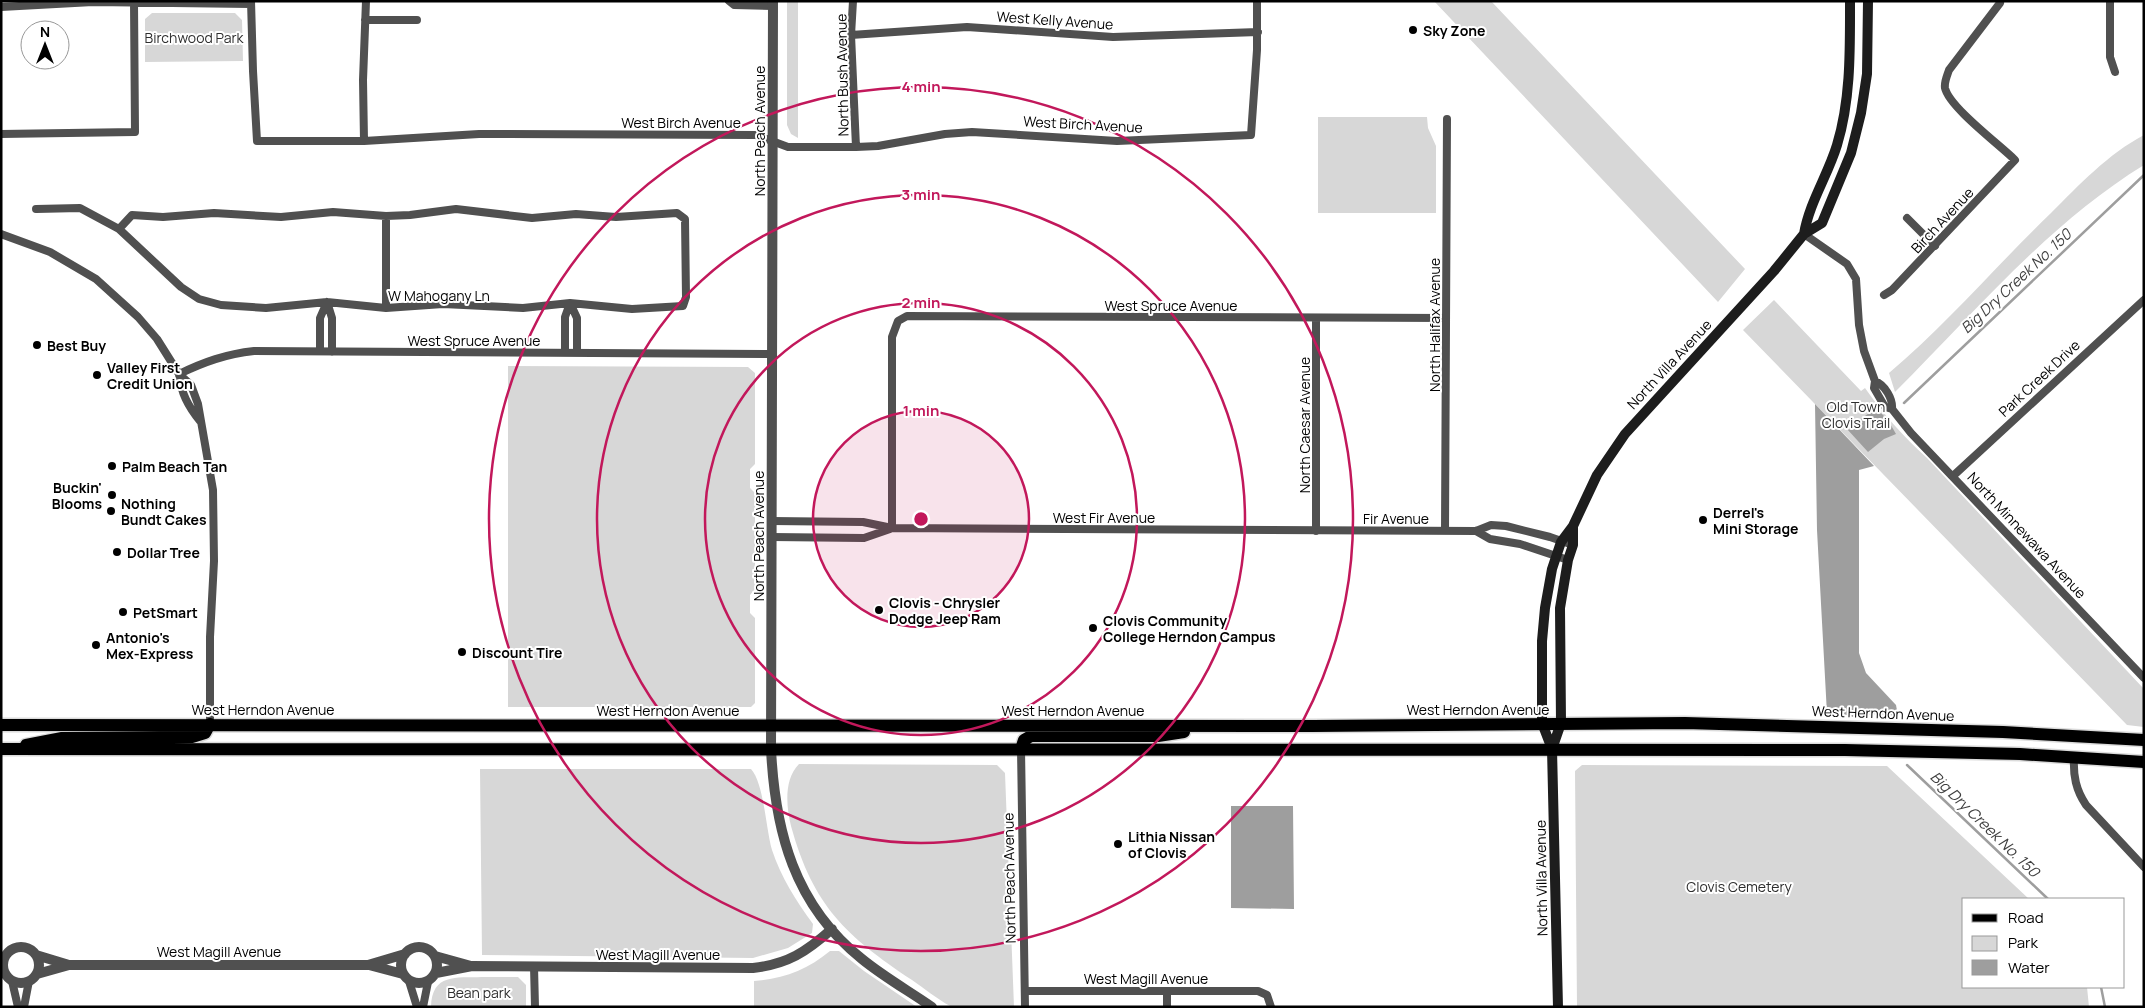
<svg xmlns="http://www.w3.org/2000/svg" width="2145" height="1008" font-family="Manrope,sans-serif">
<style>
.green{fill:#d7d7d7}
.water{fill:#9e9e9e}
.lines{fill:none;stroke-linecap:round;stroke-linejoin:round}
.stream{stroke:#9e9e9e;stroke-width:2.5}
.primary-casing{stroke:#dbdbdb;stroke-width:15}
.minor{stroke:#505050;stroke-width:8}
.tertiary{stroke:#505050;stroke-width:10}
.secondary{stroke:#1d1d1d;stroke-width:10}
.primary{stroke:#000;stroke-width:12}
.ring{fill:none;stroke:#c2185b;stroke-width:2.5}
.poi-dot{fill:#000;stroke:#fff;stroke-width:2}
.labels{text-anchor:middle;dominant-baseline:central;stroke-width:4;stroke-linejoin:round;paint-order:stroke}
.street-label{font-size:14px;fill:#000;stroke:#fff}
.poi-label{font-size:14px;font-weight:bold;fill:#000;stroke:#fff;text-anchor:start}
.park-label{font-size:14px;fill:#2e2e2e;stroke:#fff}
.water-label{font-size:15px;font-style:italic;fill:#3f3f3f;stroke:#fff}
.centre{fill:#c2185b;stroke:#fff;stroke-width:2.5}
.ring-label{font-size:15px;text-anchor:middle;font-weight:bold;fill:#c2185b;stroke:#fff;stroke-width:4;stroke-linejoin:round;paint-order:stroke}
</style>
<rect width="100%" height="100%" fill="#fff"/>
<path class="green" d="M787 1H798V138L791 134 787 125Z
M1434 1H1491L1745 269 1718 302Z
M152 13H235L242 20 243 61 145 62V19Z
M1318 117H1427L1428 128 1436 146V213H1318Z
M2144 135V165C2048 224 1974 313 1895 392L1889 373C1947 324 1996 266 2051 213 2079 185 2108 154 2144 135Z
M1774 300 1861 391 1865 388C1883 414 1903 436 1927 458L2144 689V727L2127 725 1743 330Z
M508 366 748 367 755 373V464L750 469V488L755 493V589L750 595V613L755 618V703L751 707H508Z
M799 764 997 765 1005 773 1014 1007C1003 1007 957 1008 950 1006 937 999 924 988 912 980 846 936 813 906 791 826 786 806 784 779 799 764Z
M1582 765 1887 766 2029 899H1964V987H2087L2089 1007H1577L1575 771Z
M480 769H751C764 783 766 830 772 850 781 877 796 901 813 924L812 933 788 948 753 958 482 955Z
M830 951H839L864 971 917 1007H754V981C783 979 807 970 830 951Z
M482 977H518L526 985V1007H431C432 973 456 978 482 977Z"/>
<path class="water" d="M1815 404 1874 466 1859 470V653L1866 673 1896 705 1898 716 1877 714 1853 717 1847 715 1827 714 1817 530Z
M1876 408 1888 420 1896 434 1884 439 1868 452 1847 429Z
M1231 806H1293L1294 909 1231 908Z"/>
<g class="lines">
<path class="stream" d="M1904 403 2144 175
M1907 765 2048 899
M2101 987 2105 1007"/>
<defs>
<path id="primary" d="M1 725 1313 726 1685 723 2003 732 2144 740
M26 745 62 738 192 737 205 733 210 724
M1 749 1845 750 2020 754 2144 762
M1021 749 1024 740 1031 736H1158L1184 732"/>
</defs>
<use href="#primary" class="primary-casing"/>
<path class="minor" d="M251 1 253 71 257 141H364L479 134 756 135 788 147H856L878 146 945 134 972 132 1117 141 1251 135 1257 50V1
M729 1 734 5 773 6
M853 1 851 35 856 147
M2110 1V57L2115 72
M1 7 93 2 251 4
M365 20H417
M851 35 967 27 1113 37 1258 32
M1 134 135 132 134 2
M364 141 363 80 366 1
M36 209 80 208 119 229 132 215 163 217 214 213 281 217 333 212 386 216 410 215 456 209 532 218 576 214 616 217 677 213 685 219 686 297 683 306 632 309 570 303 523 308 443 304 386 308 327 302 266 308 221 305 199 299 181 287 119 229
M1907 218 1935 246
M1 234 50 252 96 279 138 317 157 339 179 374 191 385 198 404 213 490 214 561 210 637V724
M1804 234 1847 264 1856 279 1859 325 1864 351 1875 381 1874 388 1885 407 1892 409 1911 433 2144 678
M1884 295 1892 290 2015 160C2000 145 1949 107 1945 88 1944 82 1947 76 1949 70L2000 3
M386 308V216
M1316 319V531
M320 351V318L327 302 332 318V352
M565 353V317L570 303 577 318V353
M179 374C204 362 226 354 254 351L773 354
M179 374C181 393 188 406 200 421
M1875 381C1885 385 1893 399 1892 409
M1953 476 2144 300
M772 521 863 522 892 528 1476 531 1491 525 1506 526 1550 537 1573 545
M892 528V337L898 321 907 316 1446 318
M1445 531 1447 119
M1476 531 1490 539 1520 544 1568 560
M772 537 864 538 890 529
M1021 749 1025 1007
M2074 757C2073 776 2076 790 2086 805L2144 867
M534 966 535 1007
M12 981 18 1007
M409 981 417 1007
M1025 991H1258L1267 995 1271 1007
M1167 991V1007
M24 1007 29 981
M423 1007 428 982"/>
<path class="tertiary" d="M773 1 771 749C775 831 794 905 862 959 884 977 909 991 932 1007
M401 965a18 18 0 1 1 36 0a18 18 0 1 1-36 0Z
M3 965a18 18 0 1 1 36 0a18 18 0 1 1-36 0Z
M36 955 69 965
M435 956 471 966
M369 965 403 974
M436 973 472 966 753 968C788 964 806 952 832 929
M37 974 69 965H368L405 954"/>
<path class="secondary" d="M1804 234C1809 203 1828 175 1837 145 1851 99 1850 49 1850 1
M1552 749 1561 723 1560 608 1568 560 1573 545V526
M1558 1007 1552 749 1542 723V641L1545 608 1552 569 1561 542 1573 526 1597 475 1625 434 1774 271 1804 234 1822 223 1851 153 1861 113 1867 74 1868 1"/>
<use href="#primary" class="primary"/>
</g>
<circle cx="921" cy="519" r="108" fill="#c2185b" fill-opacity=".12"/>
<g class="ring">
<circle cx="921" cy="519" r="108"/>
<circle cx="921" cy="519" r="216"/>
<circle cx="921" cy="519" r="324"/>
<circle cx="921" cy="519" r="432"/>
</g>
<g class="poi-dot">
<circle cx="1413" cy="30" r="5"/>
<circle cx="37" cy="345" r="5"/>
<circle cx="97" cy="375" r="5"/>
<circle cx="112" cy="466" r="5"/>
<circle cx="112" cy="495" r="5"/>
<circle cx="111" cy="511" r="5"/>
<circle cx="1703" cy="520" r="5"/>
<circle cx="117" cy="552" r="5"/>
<circle cx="879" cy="610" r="5"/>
<circle cx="123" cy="612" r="5"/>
<circle cx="1093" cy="628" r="5"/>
<circle cx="96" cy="645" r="5"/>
<circle cx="462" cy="652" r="5"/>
<circle cx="1118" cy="844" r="5"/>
</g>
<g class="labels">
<g class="street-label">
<text transform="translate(1055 20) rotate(4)">West Kelly Avenue</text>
<text transform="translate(842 75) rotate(-91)">North Bush Avenue</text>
<text x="681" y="122">West Birch Avenue</text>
<text transform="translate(1083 124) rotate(3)">West Birch Avenue</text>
<text transform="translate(759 131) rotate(-90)">North Peach Avenue</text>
<text transform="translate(1942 220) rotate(-47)">Birch Avenue</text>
<text x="439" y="295">W Mahogany Ln</text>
<text x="1171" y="305">West Spruce Avenue</text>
<text transform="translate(1434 325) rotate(-90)">North Halifax Avenue</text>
<text x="474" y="340">West Spruce Avenue</text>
<text transform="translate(1669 364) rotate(-47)">North Villa Avenue</text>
<text transform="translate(2039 378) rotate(-43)">Park Creek Drive</text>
<text transform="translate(1304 425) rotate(-90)">North Caesar Avenue</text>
<text x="1104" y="517">West Fir Avenue</text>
<text x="1396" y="518">Fir Avenue</text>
<text transform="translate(2027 535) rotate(47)">North Minnewawa Avenue</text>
<text transform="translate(758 536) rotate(-90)">North Peach Avenue</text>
<text x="263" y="709">West Herndon Avenue</text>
<text x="1478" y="709">West Herndon Avenue</text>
<text x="668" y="710">West Herndon Avenue</text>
<text x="1073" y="710">West Herndon Avenue</text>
<text transform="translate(1883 713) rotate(2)">West Herndon Avenue</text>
<text transform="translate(1009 878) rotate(-91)">North Peach Avenue</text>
<text transform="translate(1541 878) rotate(-91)">North Villa Avenue</text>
<text x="219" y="951">West Magill Avenue</text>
<text x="658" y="954">West Magill Avenue</text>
<text x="1146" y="978">West Magill Avenue</text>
</g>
<g class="poi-label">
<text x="1423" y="30">Sky Zone</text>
<text x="47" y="345">Best Buy</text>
<text x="107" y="367">Valley First<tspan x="107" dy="16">Credit Union</tspan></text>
<text x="122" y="466">Palm Beach Tan</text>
<text x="102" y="487" text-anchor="end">Buckin'<tspan x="102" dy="16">Blooms</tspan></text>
<text x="121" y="503">Nothing<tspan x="121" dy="16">Bundt Cakes</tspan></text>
<text x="1713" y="512">Derrel's<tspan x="1713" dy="16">Mini Storage</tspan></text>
<text x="127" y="552">Dollar Tree</text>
<text x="889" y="602">Clovis - Chrysler<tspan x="889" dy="16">Dodge Jeep Ram</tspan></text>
<text x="133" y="612">PetSmart</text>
<text x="1103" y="620">Clovis Community<tspan x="1103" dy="16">College Herndon Campus</tspan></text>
<text x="106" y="637">Antonio's<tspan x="106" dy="16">Mex-Express</tspan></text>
<text x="472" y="652">Discount Tire</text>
<text x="1128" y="836">Lithia Nissan<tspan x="1128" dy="16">of Clovis</tspan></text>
</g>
<g class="park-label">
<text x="194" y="37">Birchwood Park</text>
<text x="1856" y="406">Old Town<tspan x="1856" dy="16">Clovis Trail</tspan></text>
<text x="1739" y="886">Clovis Cemetery</text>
<text x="479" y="992">Bean park</text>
</g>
<g class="water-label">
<text transform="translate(2016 281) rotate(-43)">Big Dry Creek No. 150</text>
<text transform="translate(1985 824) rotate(44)">Big Dry Creek No. 150</text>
</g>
</g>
<circle cx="921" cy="519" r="8" class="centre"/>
<g class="ring-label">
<text x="921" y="92">4 min</text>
<text x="921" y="200">3 min</text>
<text x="921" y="308">2 min</text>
<text x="921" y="416">1 min</text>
</g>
<rect width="2145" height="1008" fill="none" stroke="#000000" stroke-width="5"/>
<rect x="1962" y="898" width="162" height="90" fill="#ffffff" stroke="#999999"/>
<rect x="1972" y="914" width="25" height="8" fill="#000000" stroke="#999999"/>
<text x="2008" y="923" font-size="15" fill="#000000">Road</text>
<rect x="1972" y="936" width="25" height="15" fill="#d7d7d7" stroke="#999999"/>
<text x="2008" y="948" font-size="15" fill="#000000">Park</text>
<rect x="1972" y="960" width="25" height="15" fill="#9e9e9e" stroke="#999999"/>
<text x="2008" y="973" font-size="15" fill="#000000">Water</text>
<g transform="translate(45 45)"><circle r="24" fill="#ffffff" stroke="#999999"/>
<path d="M0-4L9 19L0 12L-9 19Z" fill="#000000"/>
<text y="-8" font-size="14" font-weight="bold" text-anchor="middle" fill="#000000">N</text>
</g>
</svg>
